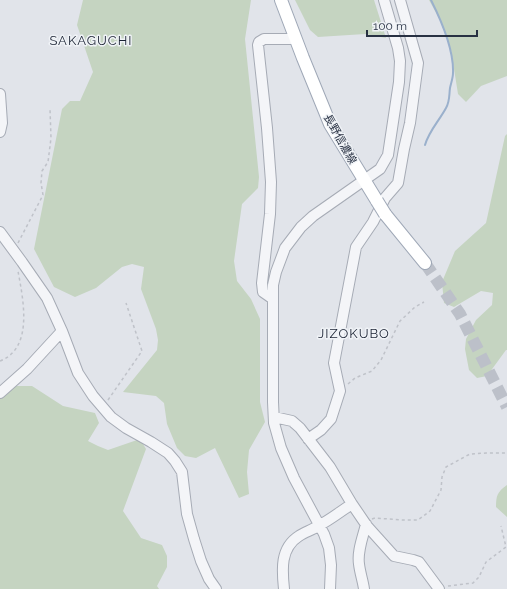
<svg xmlns="http://www.w3.org/2000/svg" width="507" height="589" font-family="Raleway,'Noto Sans JP',sans-serif">
<style>
.green{fill:#c5d4c1}
.lines{fill:none;stroke-linecap:round;stroke-linejoin:round}
.stream{stroke:#9ab0cc;stroke-width:2}
.major-tunnel{stroke:#bcc0c9;stroke-width:12;stroke-dasharray:12 6;stroke-linecap:butt}
.minor-casing{stroke:#a6abb5;stroke-width:12}
.major-casing{stroke:#9fa8b7;stroke-width:14}
.path{stroke:#bfc2c9;stroke-width:1.5;stroke-dasharray:3 3;stroke-linecap:butt}
.minor{stroke:#f4f5f8;stroke-width:10}
.major{stroke:#fff;stroke-width:12}
.major-bridge-casing{stroke:#9fa8b7;stroke-width:14;stroke-linecap:butt}
.major-bridge{stroke:#fff;stroke-width:12}
.labels{text-anchor:middle;dominant-baseline:central;stroke-width:3;stroke-linejoin:round;paint-order:stroke}
.street-label{font-size:11px;fill:#283143;stroke:#f0f3f7}
.quarter-label{font-size:13px;letter-spacing:1px;fill:#1a2233;stroke:#f0f3f7}
</style>
<rect width="100%" height="100%" fill="#e1e4ea"/>
<path class="green" d="M83 0H251L245 39 259 177 258 188 242 204 234 261 237 281 251 299 260 319V402L265 422 249 450 247 472 249 494 239 498 215 448 196 458 185 456 177 448 167 424 164 403 156 396 123 392 157 350 158 340 156 329 141 289 144 267 132 264 122 267 96 288 75 297 54 287 34 249 62 109 70 101H80L93 72 77 25Z
M295 0H374L386 38 365 34 318 37 310 30Z
M429 0H507V76L481 86 466 102 458 94 451 50 440 20Z
M507 134V350H506L487 376 477 378 469 370 465 349 466 339 476 320 492 305 493 293 481 291 454 307 444 303 442 282 455 251 486 223 505 136Z
M9 386H32L63 406 95 413 99 423 88 441 98 446 108 450 140 439 146 449 123 511 141 538 162 545 167 556V567L157 586 159 589H0V399Z
M507 485V517L496 507C496 496 497 492 507 485Z"/>
<g class="lines">
<path class="stream" d="M425 145C429 131 439 121 446 108 450 101 449 95 450 88 451 83 453 78 453 73 454 50 441 20 431 0"/>
<path class="major-tunnel" d="M425 263 460 314 507 407"/>
<defs>
<path id="minor" d="M0 94 2 123 0 132
M0 232 22 262 47 298 62 331 78 373 93 396 111 417 126 428 151 442 168 453 175 461 182 472 187 514 194 539 201 561 209 579 216 589
M273 299 263 292 262 283 270 214 271 182 267 128 258 45 259 42 264 39H295
M0 393 27 369 62 331
M274 417 292 421 300 428 330 467 352 504
M308 439 321 430 331 419 340 391 334 363 356 247 373 222 385 198 398 183 404 149 410 123 418 63 400 0
M284 589C282 570 280 548 299 536 305 532 312 530 318 526 330 520 341 511 352 504L367 526 394 556 413 560 419 562 439 589
M330 589 331 565 329 548 324 534 294 478 281 448 274 423 273 402V285L276 272 285 248 301 227 313 216 380 169 388 155 399 82 400 61 398 48 384 0
M364 589C363 581 360 573 359 564 357 551 363 537 366 524"/>
<path id="major" d="M281 0 303 58 330 124 377 201
M385 214 425 263"/>
</defs>
<use href="#minor" class="minor-casing"/>
<use href="#major" class="major-casing"/>
<path class="path" d="M18 243 43 195 41 183 42 171 48 162 51 138 50 109
M0 361C34 348 23 299 18 271
M348 384 355 378 372 371 381 360 400 321 415 307 424 302
M108 400 142 351 126 303
M372 519 375 518 403 520H418L430 511 441 490 442 477 446 467 470 454 486 453H507
M448 586 473 583 479 577 486 562 506 547 501 526"/>
<use href="#minor" class="minor"/>
<use href="#major" class="major"/>
<defs>
<path id="major-bridge" d="M377 201 385 214"/>
</defs>
<use href="#major-bridge" class="major-bridge-casing"/>
<use href="#major-bridge" class="major-bridge"/>
</g>
<g class="labels">
<g class="street-label">
<text transform="translate(340 139) rotate(61)">長野信濃線</text>
</g>
<g class="quarter-label">
<text x="91" y="40">SAKAGUCHI</text>
<text x="354" y="333">JIZOKUBO</text>
</g>
</g>
<path d="M367 30v6h110v-6" fill="none" stroke="#283143" stroke-width="2"/>
<text x="373" y="30" font-size="12" fill="#283143" stroke="#f0f3f7" stroke-width="3" paint-order="stroke">100 m</text>
</svg>
